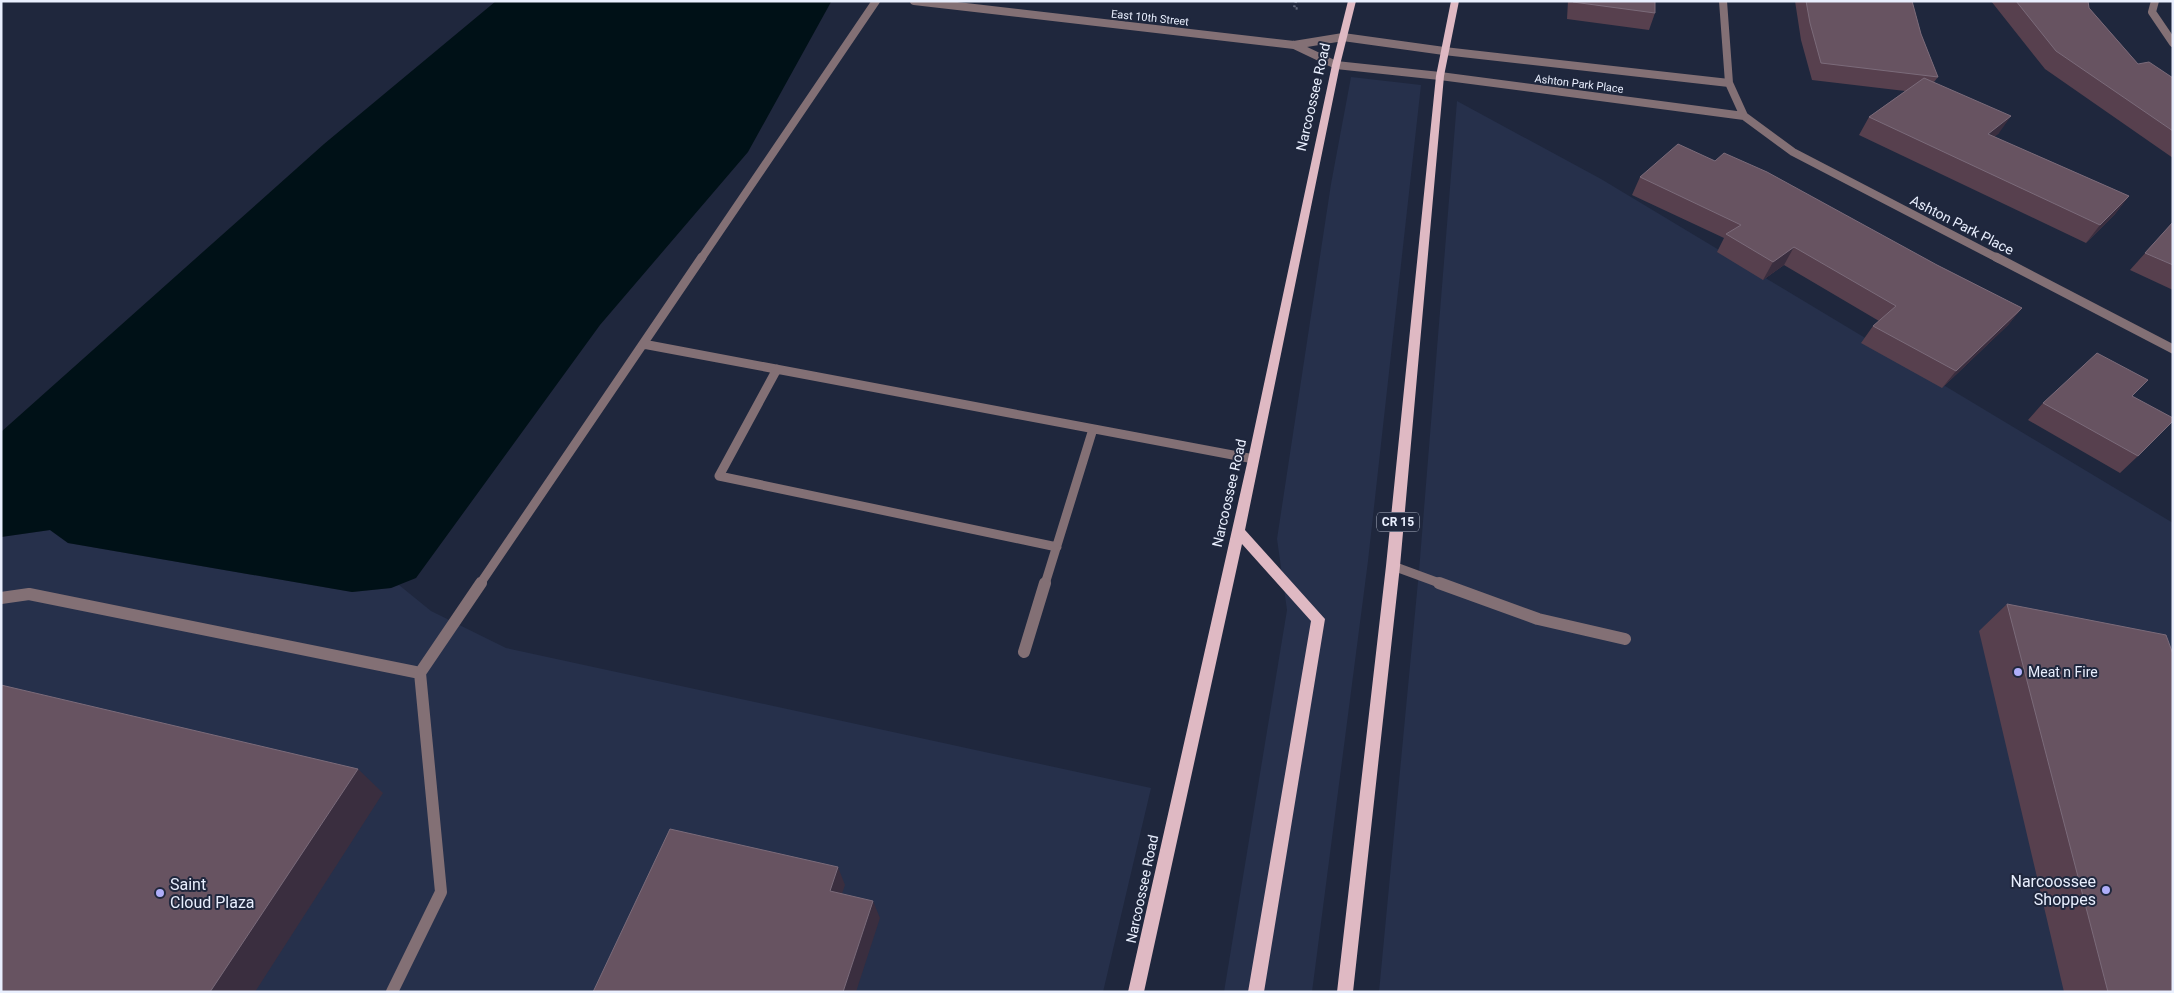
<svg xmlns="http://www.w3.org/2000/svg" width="2174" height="993" font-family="Roboto,sans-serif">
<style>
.built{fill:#26304b}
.water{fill:#001117}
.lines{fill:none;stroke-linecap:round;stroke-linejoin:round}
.path{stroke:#5f667a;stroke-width:2.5;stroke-dasharray:2 2.5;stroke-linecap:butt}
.service-far2{stroke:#837075;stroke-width:8}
.service-far1{stroke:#837075;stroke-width:9}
.service{stroke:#837075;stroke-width:12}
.minor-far1{stroke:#837075;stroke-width:8}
.minor{stroke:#837075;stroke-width:9}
.tertiary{stroke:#837075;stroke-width:8}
.primary{fill:#dfb9c3;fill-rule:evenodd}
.wall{fill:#57404e}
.shaded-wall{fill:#3a2e3f}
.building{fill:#675361;stroke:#7b6b7a}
.poi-dot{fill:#afaefa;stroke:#1f273d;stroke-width:2}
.labels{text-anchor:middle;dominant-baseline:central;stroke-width:4;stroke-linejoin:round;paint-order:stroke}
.far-street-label{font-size:11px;fill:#e9effe;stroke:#1f273d}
.shield{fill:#1f273d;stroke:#acb3c4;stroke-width:1}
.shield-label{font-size:12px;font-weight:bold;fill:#e9effe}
.street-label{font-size:14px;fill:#e9effe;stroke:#1f273d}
.poi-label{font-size:14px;fill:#e9effe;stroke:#1f273d;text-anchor:start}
.near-poi-label{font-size:16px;fill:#e9effe;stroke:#1f273d;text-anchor:end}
</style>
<rect width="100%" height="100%" fill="#1f273d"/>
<path class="built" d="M1351 77 1421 85 1368 561 1312 992H1224L1287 610 1277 539 1331 184Z
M1457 101 1601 179 2173 523V992H1379L1419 571Z
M50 530 68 543 352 592 391 588 399 585 431 611 506 648 1151 788 1103 992H1V537Z"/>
<path class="water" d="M496 1 831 2 748 152 600 325 416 578 391 588 352 592 68 543 50 530 1 537V432L324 144Z"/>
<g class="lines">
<path class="path" d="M1296 1 1294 8 1300 9"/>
<path class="service-far2" d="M701 259 876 1"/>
<path class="service-far1" d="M643 344 1254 459
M777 369 719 476 1057 547
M1393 566 1442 584
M480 584 702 257
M1045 584 1093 429"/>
<path class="service" d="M1439 583 1538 619 1625 639
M1 598 29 594 420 673
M1024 652 1045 583
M392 992 441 892 420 673 481 583"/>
<path class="minor-far1" d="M1723 1 1729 83 1744 116 1793 152 1999 259
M2155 1 2152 12 2173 43
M1444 51 1729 83
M1440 76 1744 116"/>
<path class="minor" d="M1996 257 2173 349"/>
<path class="tertiary" d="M914 1 1294 45 1343 37 1444 51
M1294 45 1336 65 1440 76"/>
<path class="primary" d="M1348 1H1356L1340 65 1245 530 1325 619 1264 992H1248L1311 621 1242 544 1144 992H1128L1248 459 1332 65Z
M1451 1H1459L1444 76 1400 566 1353 992H1337L1386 566 1436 76Z"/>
</g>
<path class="wall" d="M1568 1H1655V13L1649 30 1567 19Z
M1795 1H1912L1921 34 1938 77 1934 82 1999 133 1994 137 2129 196 2115 214 2086 243 1859 135 1869 117 1905 91 1812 80 1801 40Z
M1991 1H2088L2089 8 2138 64 2173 78V158L2045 69Z
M1640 177 1937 265 2022 308 2008 325 1942 388 1861 343 1873 326 1879 321 1784 265 1763 280 1717 252 1724 238 1632 195Z
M2173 222V290L2130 270Z
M2133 396 2138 456 2120 473 2028 420 2043 403Z
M2007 604 2173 992H2064L1979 631Z"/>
<path class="shaded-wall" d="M2011 116 1999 133 1976 152 1988 134Z
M2129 196 2115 214 2086 243 2100 225Z
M1794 247 1784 265 1763 280 1773 262Z
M2022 308 2008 325 1942 388 1956 371Z
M358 769 383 793 255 992H210Z
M838 867 845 885 837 908 830 891Z
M873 901 880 918 856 992H843Z"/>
<path class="building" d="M1573 1H1655V13L1573 2Z
M1806 1H1912L1921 34 1938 77 1821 63 1810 23Z
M2016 1H2088L2089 8 2138 64 2149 62 2173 78V131L2056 51Z
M1924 78 2011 116 1988 134 2129 196 2100 225 1869 117Z
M1678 144 1715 161 1724 153 1767 172 1937 265 2022 308 1956 371 1873 326 1896 306 1794 247 1773 262 1726 234 1741 225 1640 177Z
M2173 222V265L2145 253Z
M2097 353 2148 380 2132 396 2173 418V421L2138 456 2043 403Z
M2007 604 2166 635 2173 654V992H2108Z
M1 685 358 769 210 992H1Z
M670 829 838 867 830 891 873 901 843 992H593Z"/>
<g class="poi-dot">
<circle cx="2018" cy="672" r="5"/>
<circle cx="2106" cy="890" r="5"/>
<circle cx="160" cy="893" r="5"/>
</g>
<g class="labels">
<g class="far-street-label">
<text transform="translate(1150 18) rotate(6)">East 10th Street</text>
<text transform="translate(1579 84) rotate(7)">Ashton Park Place</text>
</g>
<rect class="shield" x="1377" y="512.5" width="42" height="19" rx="4"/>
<g class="shield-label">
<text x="1398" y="522">CR 15</text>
</g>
<g class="street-label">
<text transform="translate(1313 97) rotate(-77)">Narcoossee Road</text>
<text transform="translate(1962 225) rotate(27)">Ashton Park Place</text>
<text transform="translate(1229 493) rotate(-77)">Narcoossee Road</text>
<text transform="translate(1142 889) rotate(-78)">Narcoossee Road</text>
</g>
<g class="poi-label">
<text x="2028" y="672">Meat n Fire</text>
</g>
<g class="near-poi-label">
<text x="2096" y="881">Narcoossee<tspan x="2096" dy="18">Shoppes</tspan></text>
<text x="170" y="884" text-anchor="start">Saint<tspan x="170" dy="18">Cloud Plaza</tspan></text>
</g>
</g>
<rect width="2174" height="993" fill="none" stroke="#e9effe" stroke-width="5"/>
</svg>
